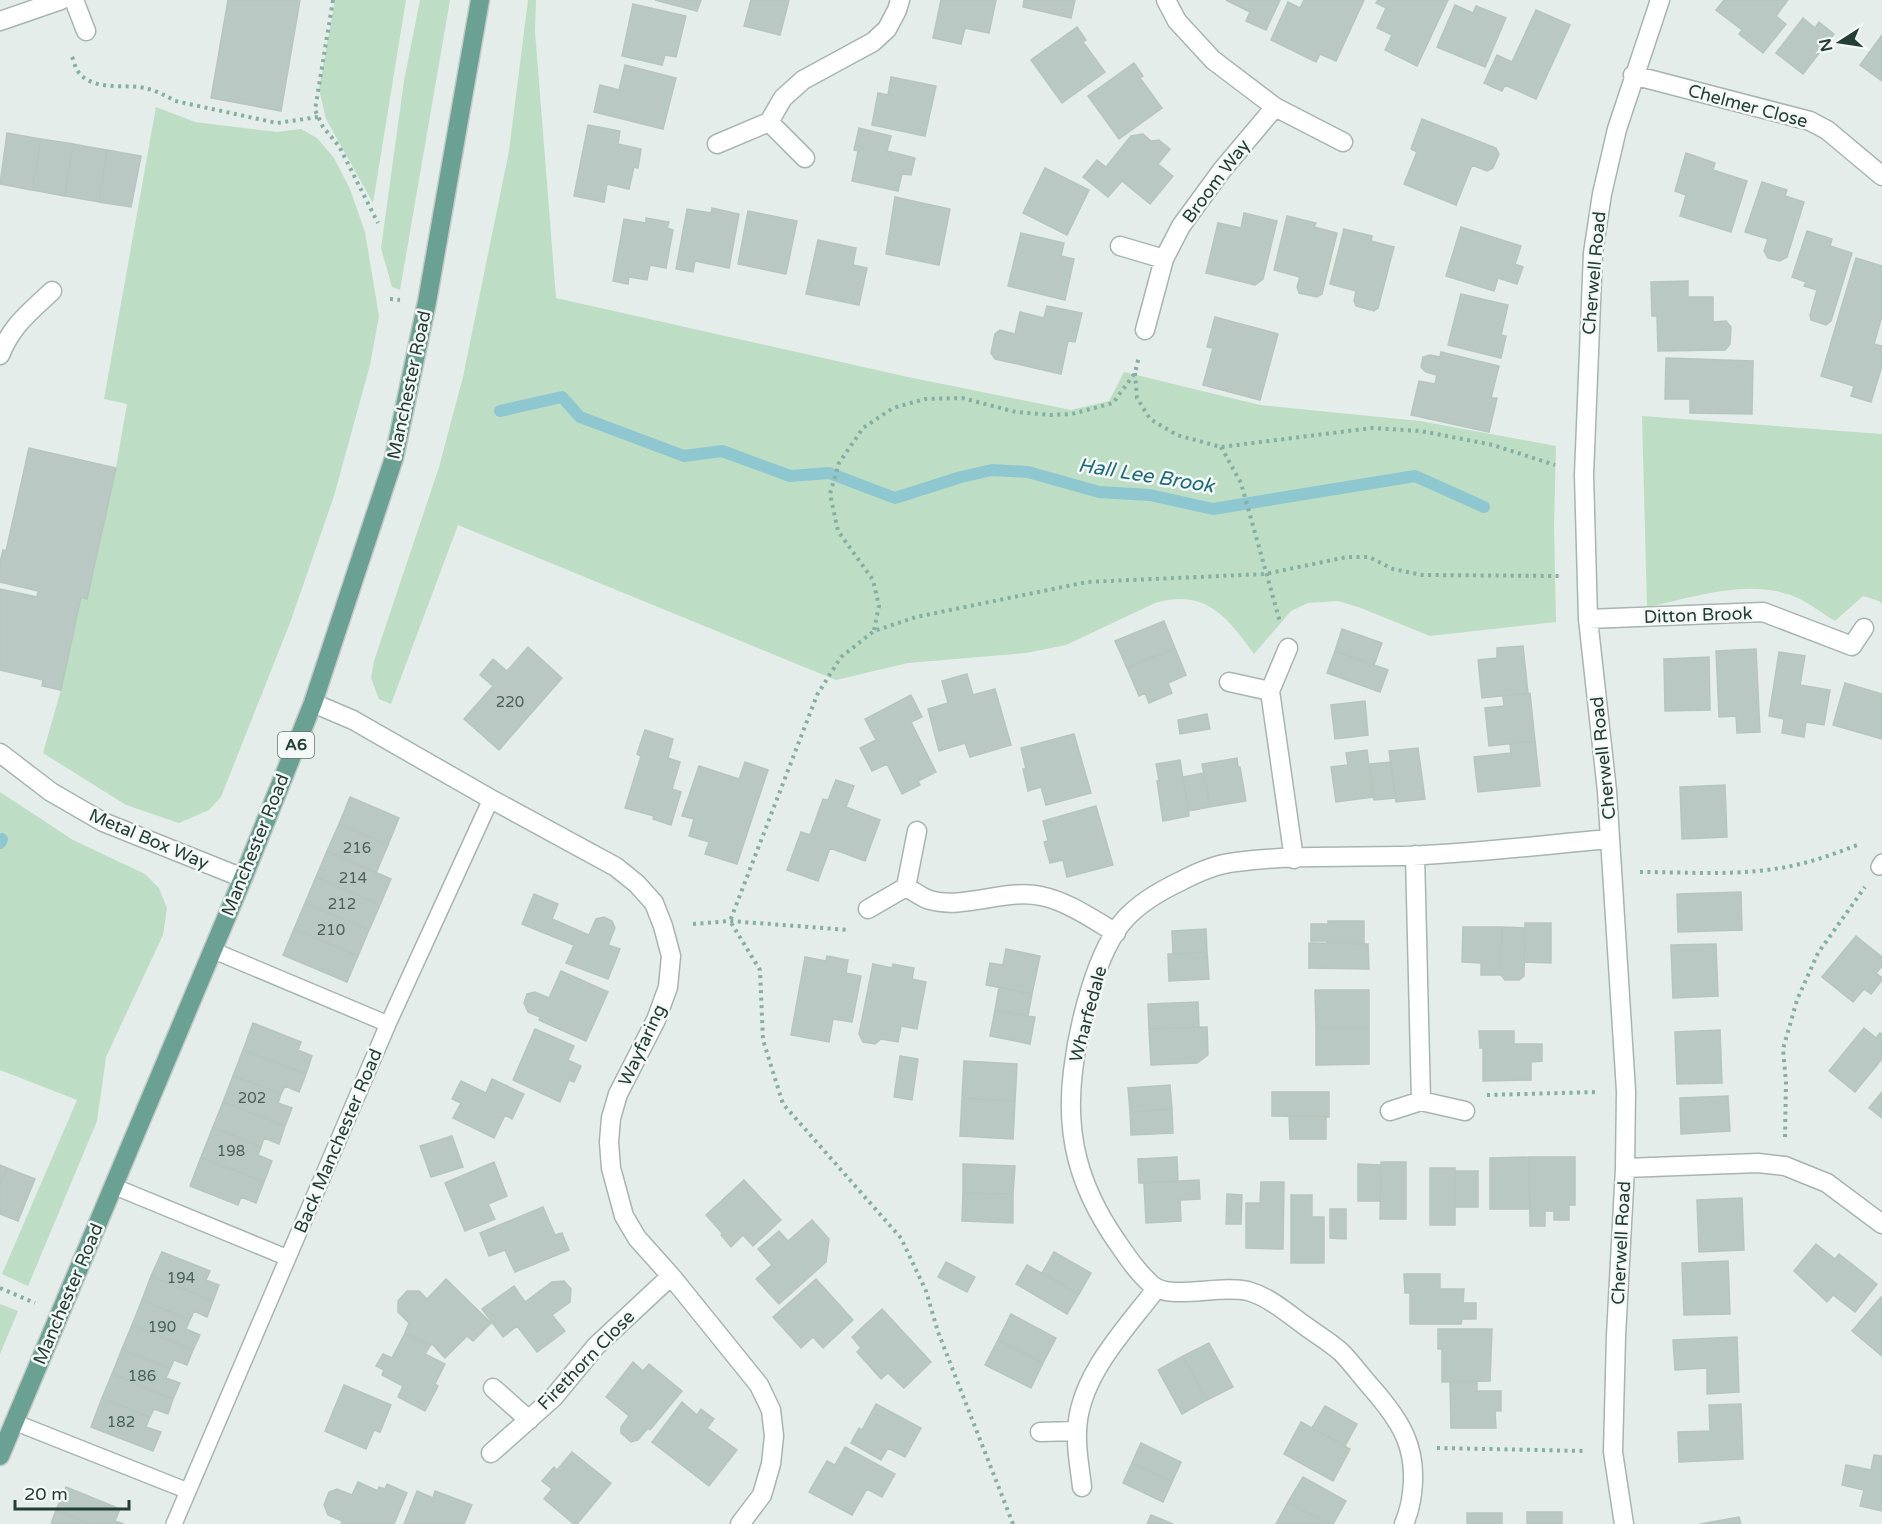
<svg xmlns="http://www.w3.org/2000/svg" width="1882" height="1524" font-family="'Varela Round',sans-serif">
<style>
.green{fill:#beddc5}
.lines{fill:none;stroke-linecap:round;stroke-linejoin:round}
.stream{stroke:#8ec7d0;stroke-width:12}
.building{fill:#b9c8c2;stroke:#b6c6bf;stroke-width:1.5}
.lane-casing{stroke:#a7b5b0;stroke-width:18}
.street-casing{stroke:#a7b5b0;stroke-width:21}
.primary-casing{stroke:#c2c9c7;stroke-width:21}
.path{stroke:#85afa1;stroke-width:4;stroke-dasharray:3 4.5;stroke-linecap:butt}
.lane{stroke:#fff;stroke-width:15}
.street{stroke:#fff;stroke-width:18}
.primary{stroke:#6aa192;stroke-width:18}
.labels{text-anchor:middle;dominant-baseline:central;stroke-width:5;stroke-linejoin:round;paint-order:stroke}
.number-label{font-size:15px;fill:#496059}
.shield{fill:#f4f9f7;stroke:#627670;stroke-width:1.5}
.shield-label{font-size:16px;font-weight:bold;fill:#243e36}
.street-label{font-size:18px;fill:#243e36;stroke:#f4f9f7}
.water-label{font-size:20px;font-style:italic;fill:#1f6b78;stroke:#f4f9f7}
</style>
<rect width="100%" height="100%" fill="#e4ede9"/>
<path class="green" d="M335 0H406L373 203 326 119 319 89Z
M420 0H450L400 290 392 287 381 248 404 81Z
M528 0H536L535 31 556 298 908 377 1071 410 1109 401 1124 372 1260 405 1420 421 1556 446 1554 525 1556 622 1430 636 1361 608 1338 601 1308 603 1291 611 1254 654C1227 617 1206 588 1155 603L1066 645 1026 653 908 663 836 680 458 525 391 704 379 699 371 678 374 661 439 467 463 377 509 151Z
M156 107 195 122 277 132 301 129 317 138 334 158 350 189 365 232 379 316 370 365 334 496 290 623 221 797 209 810 179 823 126 805 43 753 61 690 81 597 87 598 116 467 127 404 104 399Z
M1642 416 1882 434V604L1879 601 1863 596 1835 621C1823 614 1812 605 1800 599 1753 576 1695 597 1647 607Z
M0 792 73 840 145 874 159 888 167 908 163 935 106 1057 97 1121 28 1286 2 1274 77 1100 0 1070Z
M0 1304 18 1311 0 1354Z"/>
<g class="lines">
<path class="stream" d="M500 411 562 397 580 417 684 456 722 451 790 476 829 473 895 498 961 477 992 470 1028 472 1099 492 1150 495 1213 509 1415 476 1484 507
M0 843 2 839"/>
</g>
<path class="building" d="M228 0H300L281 111 211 98Z
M655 0H701L697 11Z
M751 0H789L780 35 744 26Z
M941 0H996L989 33 965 28 961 44 933 38Z
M1024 0H1075L1071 18 1023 7Z
M1226 0H1280L1266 30 1246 21 1250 12Z
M1304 0H1364L1336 61 1320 54 1316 62 1271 40 1288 2 1300 8Z
M1378 0H1448L1417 66 1385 50 1392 35 1377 28 1386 8 1376 3Z
M1724 0H1788L1776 16 1786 24 1763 53 1739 34 1742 30 1716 10Z
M633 4 686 16 676 57 665 55 662 65 622 56Z
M1455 5 1473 13 1476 6 1506 18 1485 67 1437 47Z
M1536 10 1570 25 1536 99 1505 85 1502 91 1484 83 1497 55 1512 62Z
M1803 18 1815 28 1819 22 1834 34 1803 74 1776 53Z
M1077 27 1086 40 1083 42 1105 72 1062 103 1031 60Z
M1882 35V81L1860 65Z
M1134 63 1143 76 1140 78 1162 108 1119 139 1088 96Z
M625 65 676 78 663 129 594 112 600 85 619 90Z
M891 77 936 86 925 136 872 125 878 93 888 95Z
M1422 119 1496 148 1499 154 1493 168 1487 171 1472 165 1456 205 1404 184 1417 152 1411 149Z
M588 125 620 131 618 144 641 149 638 168 634 167 629 189 607 184 604 202 574 196Z
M859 128 891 136 887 151 915 158 911 175 902 174 898 191 852 181 858 151 854 150Z
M7 133 41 139 32 190 0 184Z
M1143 134 1151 141 1159 140 1170 149 1158 164 1173 176 1150 204 1122 181 1108 197 1083 177 1097 160 1106 167 1131 136Z
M41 139 73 144 65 196 32 190Z
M73 144 107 150 99 202 65 196Z
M107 150 141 156 131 207 99 202Z
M1686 153 1715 163 1713 170 1747 181 1731 232 1680 216 1686 195 1675 191Z
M1045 168 1089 190 1067 235 1023 213Z
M1762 182 1787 190 1785 196 1804 202 1787 257 1780 261 1768 258 1764 251 1768 239 1745 232Z
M895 197 950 209 939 265 886 254Z
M712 208 739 214 729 268 695 261 693 272 676 269 687 209 711 213Z
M748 211 797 221 786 274 738 264Z
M1244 213 1277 221 1263 279 1255 285 1206 273 1218 223 1241 228Z
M1287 216 1316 223 1314 227 1337 233 1322 294 1317 297 1299 293 1297 287 1300 277 1274 270Z
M646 218 669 222 667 228 673 230 666 268 650 265 647 280 629 277 628 284 613 281 624 219 646 223Z
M1461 227 1521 246 1515 264 1523 267 1517 284 1498 278 1494 291 1446 276Z
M1344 229 1372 236 1371 241 1394 247 1378 308 1374 311 1356 306 1354 301 1356 291 1330 284Z
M1807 231 1832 239 1830 246 1852 253 1831 321 1826 325 1811 320 1810 315 1817 290 1804 286 1806 282 1792 277Z
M1021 233 1064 243 1061 256 1074 259 1065 300 1008 286Z
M818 240 856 248 853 265 867 268 859 305 806 294Z
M1856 258 1882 266V316L1874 344 1882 346V366L1871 402 1851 396 1854 386 1821 376Z
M1688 281V297H1713V322L1726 321 1731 327 1730 344 1725 350 1658 351 1657 316H1652L1651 282Z
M1461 294 1508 305 1501 335 1506 336 1501 358 1448 345Z
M1047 306 1082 313 1075 342 1068 341 1061 374 995 359 991 353 995 334 1000 330 1015 334 1020 312 1044 318Z
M1215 317 1278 334 1260 400 1203 385 1213 348 1207 347Z
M1441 352 1499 366 1491 398H1497L1489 432 1411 415 1419 381 1435 384 1437 375 1426 372 1421 367 1423 357 1430 355 1440 357Z
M1666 358 1753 361 1752 414 1690 413V399H1665Z
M29 448 116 468 87 599 81 597 61 690 42 686 43 680 0 670V589L37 597 38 591 0 582V562L3 550 6 551Z
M1164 621 1175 648 1127 668 1115 641Z
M1342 629 1382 643 1374 665 1335 651Z
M1523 646 1528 693 1482 698 1478 660 1497 658V648Z
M528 647 562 678 499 750 464 719 493 686 480 675 493 659 507 671Z
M1175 648 1186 675 1168 683 1172 693 1149 703 1145 693 1139 696 1127 668Z
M1756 649 1760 732 1737 733 1736 716 1719 717 1716 651Z
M1335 651 1388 670 1380 692 1327 673Z
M1779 652 1805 656 1800 685 1830 690 1824 725 1806 722 1804 737 1782 733 1784 719 1769 716Z
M1709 657 1710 710 1665 711 1664 659Z
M967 674 973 695 995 689 1011 745 970 757 965 743 939 751 928 709 948 703 942 681Z
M1845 683 1882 694V739L1833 725Z
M1530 693 1535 741 1489 746 1485 708 1504 706 1503 696Z
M911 695 922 717 911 722 936 772 918 781 920 785 902 794 887 764 872 771 860 748 876 740 865 719Z
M1365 701 1368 735 1335 739 1331 705Z
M1207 714 1210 729 1180 734 1178 720Z
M645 730 673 739 668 758 680 762 672 789 681 792 671 825 653 819 654 816 625 808 641 756 637 754Z
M1074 734 1091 793 1046 805 1041 787 1028 791 1023 769H1026L1021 748Z
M1535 741 1540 786 1478 792 1474 757 1511 753 1510 744Z
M1418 748 1425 799 1396 802 1389 751Z
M1367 750 1373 797 1336 802 1331 767 1348 765 1346 753Z
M1237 758 1238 767H1240L1246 801 1210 807 1202 764Z
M1180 760 1189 816 1163 821 1157 781 1159 780 1156 764Z
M745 762 768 770 737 864 705 854 709 842 689 836 694 819 682 816 699 766 739 779Z
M1391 762 1395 798 1374 800 1370 764Z
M1204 773 1210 807 1188 811 1183 777Z
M836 780 854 786 846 807 880 820 865 861 830 848 818 881 787 870 801 832 810 835 823 799 828 800Z
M1725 785 1727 837 1682 839 1680 787Z
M350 797 399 818 388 845 339 824Z
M1096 806 1113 865 1067 877 1063 860 1050 863 1044 842 1048 841 1043 821Z
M339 824 388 845 376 873 327 851Z
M327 851 391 879 380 905 316 877Z
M316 877 380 905 369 930 305 903Z
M1741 892 1742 930 1678 932 1677 894Z
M534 894 558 904 552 919 589 935 596 919 604 917 612 921 615 928 608 945 620 949 608 979 566 963 574 945 522 924Z
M305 903 369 930 358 956 294 929Z
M1328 921H1364V943H1327V941H1311V924H1328Z
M1525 923H1551V963L1524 962Z
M1463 927H1502L1501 975H1481V963L1462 962Z
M1502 927 1525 928 1524 976 1519 980H1505L1501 975Z
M294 929 358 956 347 982 283 955Z
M1206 929 1207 952 1173 954 1172 931Z
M1856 936 1882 957V966L1876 973 1882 978V980L1871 994 1864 989 1853 1002 1822 977Z
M1309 943 1368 944 1369 969 1309 968Z
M1716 944 1718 996 1673 998 1671 945Z
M1006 949 1040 956 1032 994 986 985 990 963 1003 965Z
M1207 952 1209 979 1169 981 1168 954Z
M827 956 848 960 846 973 861 976 852 1022 833 1019 829 1042 791 1035 805 957 826 961Z
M873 964 892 968 893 964 914 968 912 979 926 982 917 1029 901 1026 898 1042 881 1039 875 1044 863 1042 859 1034Z
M561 971 608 992 586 1041 539 1020 540 1017 528 1012 524 1003 527 994 535 992 549 998Z
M999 987 1032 994 1028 1016 995 1010Z
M1315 990H1369V1027H1316Z
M1198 1002 1199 1027 1149 1029 1148 1004Z
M995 1010 1035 1017 1030 1044 990 1036Z
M253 1023 301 1042 298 1050 312 1056 306 1074 243 1050Z
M1207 1027 1208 1055 1197 1063 1151 1065 1149 1029Z
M1316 1027H1369V1064L1316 1065Z
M1864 1028 1876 1038 1880 1033 1882 1034V1059L1855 1092 1829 1071Z
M535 1029 574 1046 568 1060 581 1066 574 1082 569 1080 560 1102 513 1080Z
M1720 1030 1722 1083 1677 1084 1675 1032Z
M1479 1031H1514V1044H1542V1061L1531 1062V1080L1483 1081V1048H1480Z
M243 1050 306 1074 299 1092 285 1086 281 1094 233 1076Z
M900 1056 918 1059 912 1100 894 1097Z
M964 1061 1017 1064 1015 1101 962 1098Z
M233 1076 281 1094 278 1103 292 1108 285 1126 223 1102Z
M492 1079 524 1094 512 1119 505 1115 494 1138 453 1118 461 1103 452 1099 461 1081 486 1093Z
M1170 1085 1172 1109 1130 1112 1128 1088Z
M1272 1092H1329V1117L1272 1116Z
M1882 1092V1118L1869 1108Z
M1728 1096 1730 1131 1681 1134 1680 1098Z
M962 1098 1015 1101 1013 1139 960 1136Z
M223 1102 285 1126 279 1144 264 1138 261 1147 213 1127Z
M1172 1109 1173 1133 1131 1135 1130 1112Z
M1289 1116H1326V1139H1290Z
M213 1127 261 1147 258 1155 272 1161 264 1182 201 1157Z
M452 1136 463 1167 431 1177 420 1146Z
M201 1157 264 1182 256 1203 241 1197 238 1205 190 1186Z
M1177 1157 1178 1181 1139 1183 1138 1159Z
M1529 1157H1575V1205H1569V1220H1554V1211H1545V1226H1530Z
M1529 1157 1530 1209H1490V1158Z
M494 1162 507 1196 488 1204 495 1219 465 1231 445 1183Z
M1381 1162H1406V1219H1380Z
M963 1164 1015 1166 1013 1194 963 1193Z
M1358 1164 1381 1165 1380 1201H1358Z
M0 1165 7 1168 0 1185Z
M7 1168 35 1179 18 1221 0 1214V1185Z
M1430 1168H1455V1225H1430Z
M1455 1171H1478V1207H1455Z
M744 1180 781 1220 753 1246 743 1235 731 1247 721 1235 722 1233 706 1215Z
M1199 1180 1200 1199 1180 1200 1181 1221 1146 1223 1144 1183Z
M1261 1182H1284L1283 1249 1246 1248V1203H1260Z
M963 1193 1013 1194V1223L962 1221Z
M1227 1194 1242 1195 1241 1224H1226Z
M1291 1195H1312V1217H1324V1263H1291Z
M1742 1198 1744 1250 1699 1252 1697 1200Z
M543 1207 555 1235 562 1233 569 1250 515 1272 505 1250 489 1256 480 1233Z
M1330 1209H1346V1239L1330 1238Z
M812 1220 829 1239 826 1262 779 1304 756 1279 772 1265 758 1249 779 1231 788 1241Z
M1816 1244 1835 1259 1839 1254 1877 1284 1855 1312 1833 1295 1827 1302 1794 1271Z
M162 1252 210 1271 206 1280 219 1285 213 1301 151 1276Z
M1054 1252 1091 1273 1079 1294 1042 1273Z
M1728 1261 1730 1314 1684 1315 1682 1263Z
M946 1262 975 1277 967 1292 938 1277Z
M1027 1265 1079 1294 1067 1314 1016 1284Z
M1404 1274H1440V1289H1464L1463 1303H1476V1319H1462L1461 1324H1410V1293H1405Z
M151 1276 213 1301 207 1317 194 1311 190 1320 142 1300Z
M446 1279 491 1323 473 1341 467 1336 445 1358 432 1344 430 1346 405 1333 409 1323 398 1312V1301L407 1291H419L427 1299Z
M816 1279 853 1320 823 1348 813 1337 801 1348 773 1317Z
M564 1281 571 1289 570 1302 552 1315 565 1331 537 1352 517 1326 503 1337 482 1309 514 1286 525 1302 552 1282Z
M1881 1297 1882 1298V1356L1852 1331Z
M142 1300 190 1320 186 1329 200 1335 193 1350 132 1325Z
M882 1309 931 1362 904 1388 888 1373 881 1379 857 1352 861 1348 852 1337Z
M1011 1314 1056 1338 1043 1363 998 1340Z
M132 1325 193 1350 187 1365 174 1360 170 1369 122 1349Z
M1438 1329H1492L1490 1381 1442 1382V1349H1438Z
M405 1333 430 1346 425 1354 445 1364 435 1384 438 1386 425 1411 398 1397 403 1386 382 1375 384 1370 376 1366 383 1354 392 1358Z
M1737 1337 1739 1392 1707 1394V1368L1675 1370 1673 1340Z
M998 1340 1043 1363 1031 1388 985 1365Z
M1209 1343 1233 1387 1207 1400 1183 1356Z
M122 1349 170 1369 166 1378 180 1383 173 1399 112 1374Z
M1183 1356 1207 1400 1182 1414 1158 1370Z
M633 1362 643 1371 649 1364 682 1391 650 1430 648 1428 638 1440 631 1442 621 1433V1427L629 1416 606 1397Z
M112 1374 173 1399 168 1414 154 1409 150 1417 102 1398Z
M1450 1381H1477V1391H1501V1411H1495L1496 1428H1451Z
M344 1385 391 1405 380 1432 374 1430 366 1449 325 1431Z
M102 1398 150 1417 146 1427 161 1432 153 1451 91 1427Z
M682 1402 697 1415 701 1409 714 1419 707 1428 737 1450 709 1486 652 1442Z
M876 1404 921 1428 905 1457 888 1448 881 1460 851 1443 859 1428 862 1430Z
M1741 1404 1743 1459 1679 1462 1678 1432 1710 1431 1709 1405Z
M1325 1406 1357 1424 1345 1446 1312 1428Z
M1301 1422 1350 1449 1333 1481 1284 1454Z
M1141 1443 1181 1462 1172 1482 1132 1463Z
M845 1447 895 1474 882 1497 867 1489 852 1515 809 1492 827 1461 835 1465Z
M572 1452 611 1483 577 1524H574L544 1499 552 1489 542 1481 554 1467 557 1470Z
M1874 1455 1882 1456V1511L1860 1506 1864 1490 1842 1485 1846 1465 1871 1470Z
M1132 1463 1172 1482 1163 1502 1123 1483Z
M1303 1477 1346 1501 1333 1524H1328L1288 1502Z
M358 1482 378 1491 379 1487 385 1489 387 1484 407 1493 394 1524H341L342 1521 328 1515 324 1505 329 1492 337 1489 352 1495Z
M66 1487 120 1509 115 1521 124 1524H90L56 1510Z
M417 1491 433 1498 435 1491 472 1505 464 1524H404Z
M1288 1502 1328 1524H1276Z
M56 1510 90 1524H51Z
M1527 1512H1562V1524H1527Z
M1467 1513H1502V1524H1467Z
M1151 1515 1173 1524H1147Z
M1739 1517 1741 1524H1700Z"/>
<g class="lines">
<defs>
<path id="lane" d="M1879 867 1882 862
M212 950 388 1024
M113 1186 288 1258
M14 1422 188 1491
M174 1524 388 1024 491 799"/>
<path id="street" d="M74 0 86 31
M1166 0 1177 21 1213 60 1275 107 1343 142
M0 21 61 0
M1633 75 1810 121 1827 130 1882 176
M769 122 805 158
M717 144 769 122 783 98 803 80 873 42 887 29 897 10 900 0
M1120 246 1164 259
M1145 330 1164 259 1181 226 1222 170 1275 107
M0 355C12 325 29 313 52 291
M1588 619 1763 612 1852 646 1864 628
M1288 648 1270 691 1294 859
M1229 682 1270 691
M313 703 353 720 491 799 616 867 637 884 654 903 663 926 671 956 668 987 656 1020 618 1094 611 1118 609 1142 611 1168 624 1216 637 1238 671 1276 759 1385 771 1410 774 1436 771 1464 762 1495 740 1524
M0 753 51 792 103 822 243 878
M1415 855 1421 1101
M906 887C914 891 922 898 930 900 963 910 1008 888 1041 896 1067 901 1094 920 1116 933
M868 909 906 887 917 831
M1390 1111 1421 1101 1465 1111
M1625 1168 1758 1163 1785 1166 1827 1183 1882 1224
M493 1388 529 1420
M1040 1432 1077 1431
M491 1453 553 1398 596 1346 671 1276
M1082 1487C1080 1469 1076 1450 1077 1432 1078 1377 1125 1330 1156 1289
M1404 1524C1408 1514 1411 1503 1412 1493 1418 1447 1400 1420 1371 1387 1361 1376 1352 1363 1341 1352 1330 1342 1316 1334 1304 1325 1286 1312 1269 1297 1248 1291 1220 1284 1170 1301 1152 1285 1137 1272 1126 1255 1115 1239 1079 1186 1065 1135 1073 1071 1078 1028 1096 950 1126 918 1140 903 1162 890 1181 881 1198 872 1217 864 1236 862 1290 855 1346 857 1400 856 1470 854 1541 845 1610 839
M1624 1524 1613 1452 1616 1336 1625 1168 1626 1091 1607 791 1588 619 1584 475 1593 253 1602 194 1617 129 1660 0"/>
<path id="primary" d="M0 1456 243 878 313 703 394 458 427 302 480 0"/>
</defs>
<use href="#lane" class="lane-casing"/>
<use href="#street" class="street-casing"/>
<use href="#primary" class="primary-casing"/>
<path class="path" d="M333 0 315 110 323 127 339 146 378 223
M72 57C74 61 75 67 77 70 89 90 120 85 139 87 153 89 163 94 175 101L277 123 318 117
M390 299 400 300
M1135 373 1137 398 1150 419 1177 435 1221 447 1372 428 1421 431 1493 445 1555 465
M1221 447 1241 483 1280 622
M874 630 879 606 873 580 838 531 830 494 839 463 863 428 893 408 925 399 962 398 1016 412 1051 415 1072 414 1113 403 1135 373 1139 356
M1640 872C1686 872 1734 876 1780 868 1807 864 1834 854 1860 844
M693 924 730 921 849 930
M1487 1095 1597 1092
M1785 1137 1786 1082 1783 1049 1797 1000 1818 953 1865 887
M0 1288 35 1303
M1437 1448 1586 1451
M1013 1524 938 1332 926 1291 901 1238 783 1104 763 1040 760 970 730 921 817 695 841 657 874 631 916 617 1087 582 1265 574 1347 557H1369L1393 569 1422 575 1559 576"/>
<use href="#lane" class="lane"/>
<use href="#street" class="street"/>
<use href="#primary" class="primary"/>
</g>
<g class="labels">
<g class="number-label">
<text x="510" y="702">220</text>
<text x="357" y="848">216</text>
<text x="353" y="878">214</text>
<text x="342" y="904">212</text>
<text x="331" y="930">210</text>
<text x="252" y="1098">202</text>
<text x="231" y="1151">198</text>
<text x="181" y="1278">194</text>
<text x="162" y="1327">190</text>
<text x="142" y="1376">186</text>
<text x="121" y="1422">182</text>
</g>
<rect class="shield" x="278" y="732" width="36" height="26" rx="4.5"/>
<g class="shield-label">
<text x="296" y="745">A6</text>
</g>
<g class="street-label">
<text transform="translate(1748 106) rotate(15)">Chelmer Close</text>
<text transform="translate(1216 181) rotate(-53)">Broom Way</text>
<text transform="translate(1594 273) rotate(-85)">Cherwell Road</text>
<text transform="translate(409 385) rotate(-78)">Manchester Road</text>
<text transform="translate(1698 615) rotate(-2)">Ditton Brook</text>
<text transform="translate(1603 758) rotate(-96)">Cherwell Road</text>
<text transform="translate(149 839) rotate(23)">Metal Box Way</text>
<text transform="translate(255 845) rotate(-68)">Manchester Road</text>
<text transform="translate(1088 1014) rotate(-75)">Wharfedale</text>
<text transform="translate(642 1045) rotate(-65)">Wayfaring</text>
<text transform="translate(338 1141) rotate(-67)">Back Manchester Road</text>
<text transform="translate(1621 1243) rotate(-87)">Cherwell Road</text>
<text transform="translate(68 1294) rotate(-67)">Manchester Road</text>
<text transform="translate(586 1360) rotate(-46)">Firethorn Close</text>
</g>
<g class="water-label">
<text transform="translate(1146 476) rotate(9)">Hall Lee Brook</text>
</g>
</g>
<g transform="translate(1840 42) rotate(258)" stroke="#f4f9f7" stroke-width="4.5" paint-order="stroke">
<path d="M0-4.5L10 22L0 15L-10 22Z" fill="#243e36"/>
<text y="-9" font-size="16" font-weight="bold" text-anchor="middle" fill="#243e36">N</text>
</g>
<path d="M15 1500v9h114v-9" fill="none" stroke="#243e36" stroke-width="3"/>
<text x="24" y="1500" font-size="18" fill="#243e36" stroke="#f4f9f7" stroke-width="4.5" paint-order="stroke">20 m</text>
</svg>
